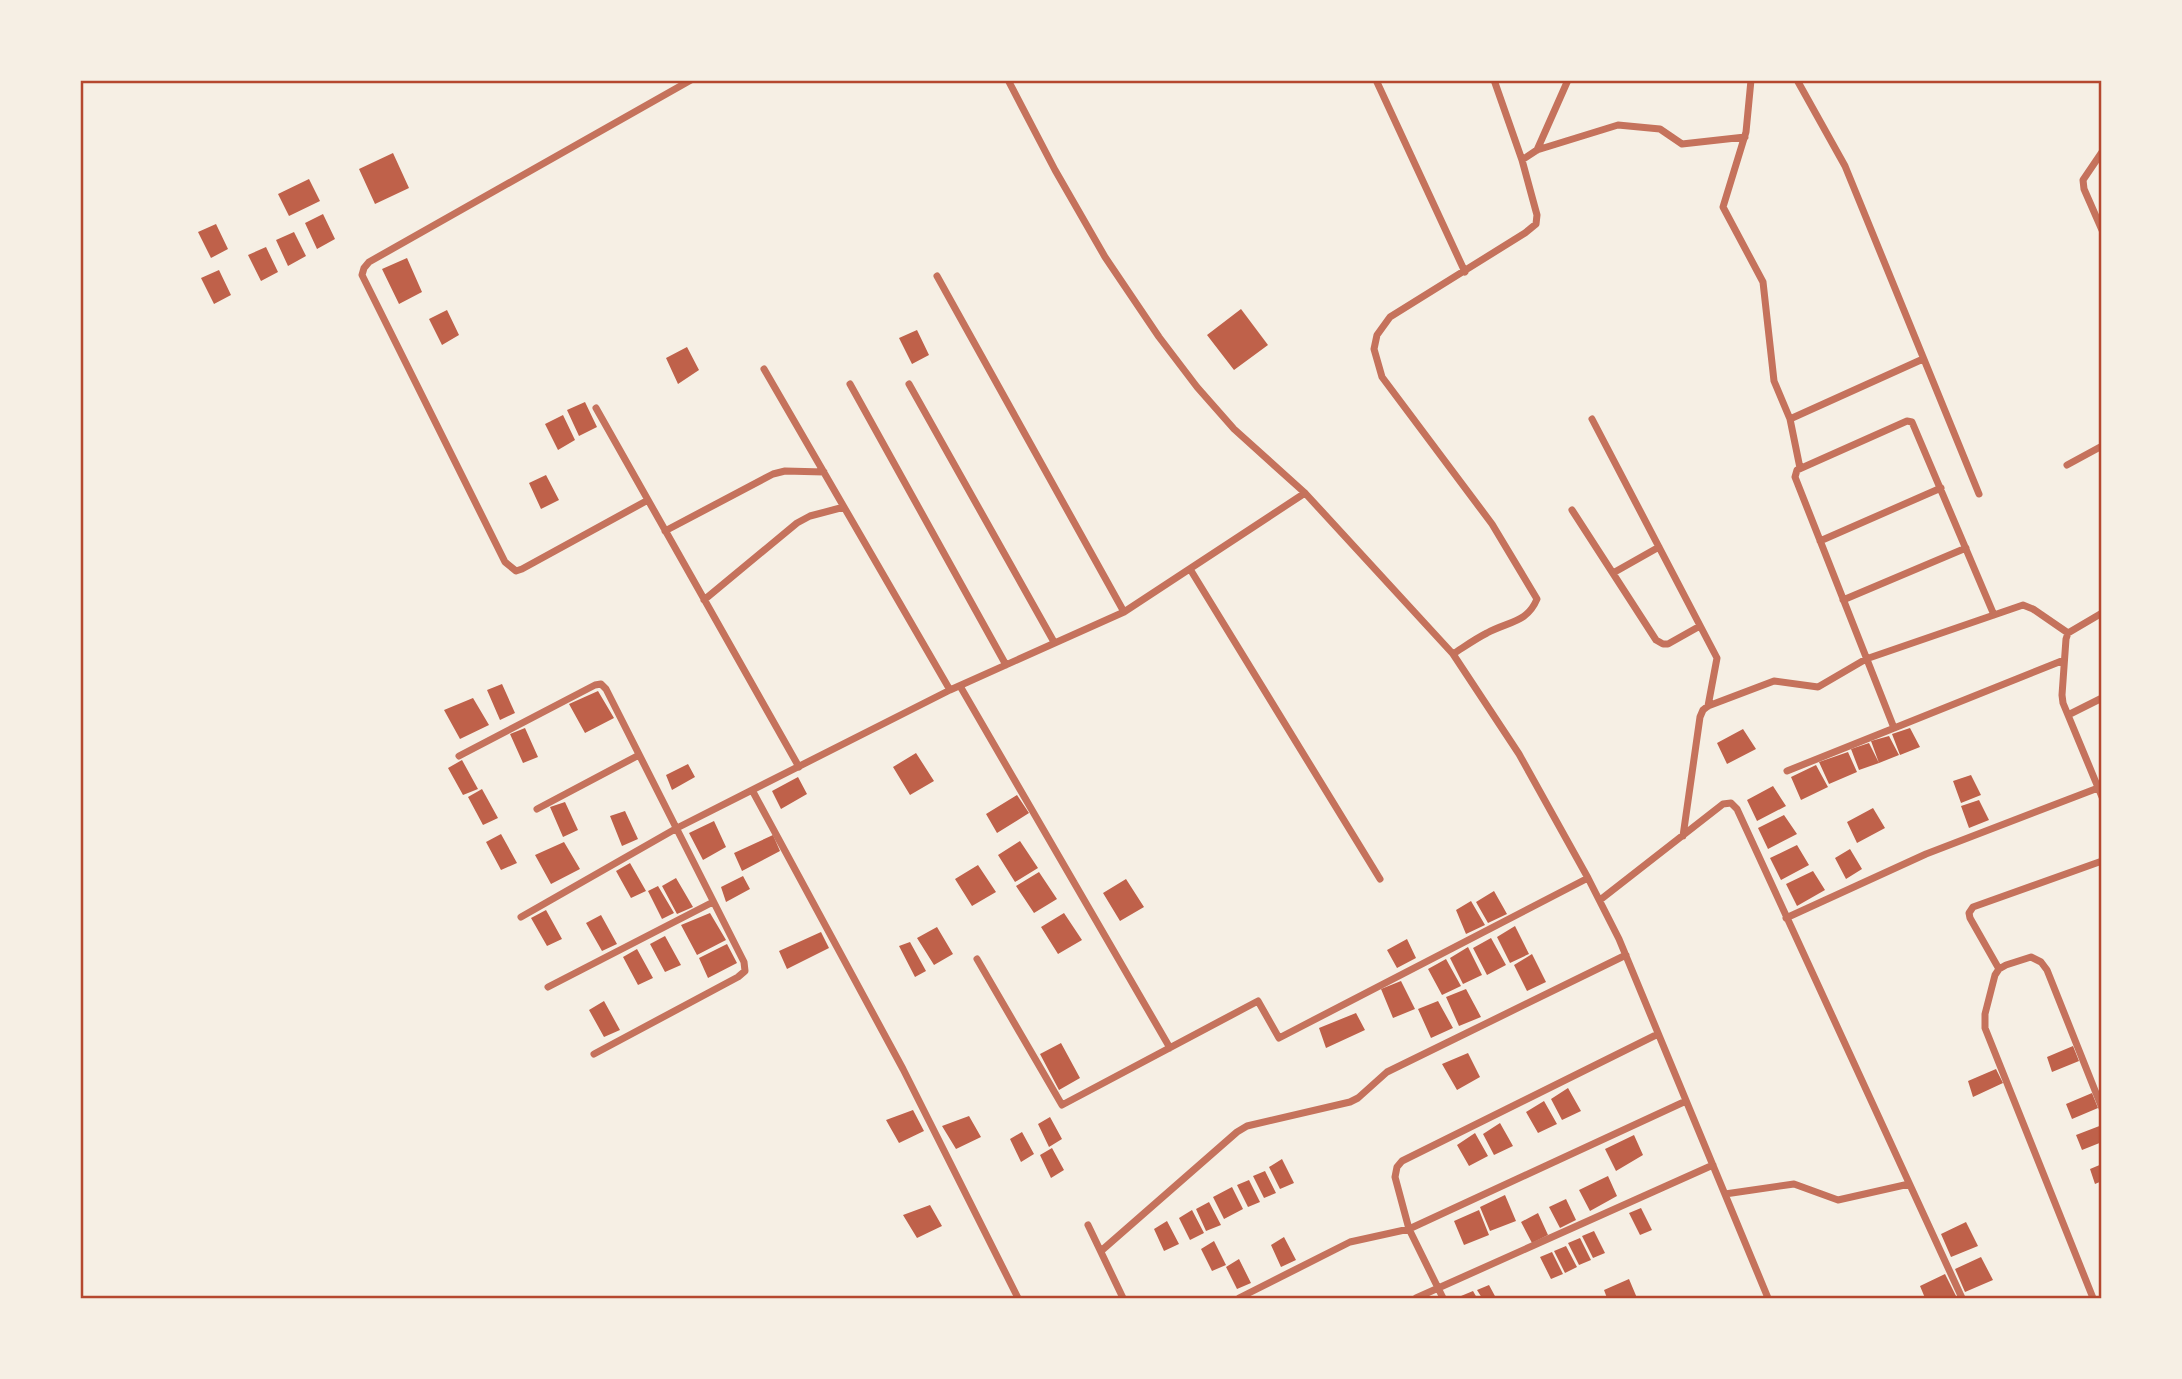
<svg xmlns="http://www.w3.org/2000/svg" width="2182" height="1379" font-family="'Archivo Narrow',sans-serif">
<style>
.building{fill:#bf614a}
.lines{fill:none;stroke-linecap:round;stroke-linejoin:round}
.minor{stroke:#c5725c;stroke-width:7}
.neatline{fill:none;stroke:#b5482f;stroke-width:2.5}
</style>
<rect width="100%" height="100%" fill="#f6efe4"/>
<path class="building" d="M393 153 409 188 375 204 359 169Z
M309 179 320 201 289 216 278 194Z
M323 214 335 239 317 249 305 223Z
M216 224 228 249 211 258 198 232Z
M294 232 306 256 288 266 276 240Z
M266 247 278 272 261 281 248 255Z
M407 258 422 292 399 304 382 269Z
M219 270 231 295 214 304 201 278Z
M1241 309 1268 345 1234 370 1207 335Z
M447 310 459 335 442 345 429 319Z
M917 330 929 355 912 364 899 338Z
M687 347 699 370 678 384 666 358Z
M585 402 597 427 579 436 567 410Z
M563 415 575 440 558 450 545 424Z
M546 475 559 500 541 509 529 483Z
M502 684 515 713 500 720 487 690Z
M598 691 614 718 585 733 569 704Z
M473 698 489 725 460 739 444 710Z
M525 728 538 757 523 763 510 734Z
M1910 728 1920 747 1900 755 1892 734Z
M1743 729 1756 749 1727 764 1717 743Z
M1889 736 1899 755 1879 763 1871 741Z
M1869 743 1879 763 1859 770 1851 749Z
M1848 752 1857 772 1829 784 1819 762Z
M916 753 934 781 910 795 893 767Z
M462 760 478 789 463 795 448 768Z
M688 764 695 777 672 790 666 775Z
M1816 765 1828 787 1801 800 1791 777Z
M1971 775 1981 795 1961 803 1953 781Z
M798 777 807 794 781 809 772 791Z
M1773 786 1786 806 1757 821 1747 800Z
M482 789 498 818 483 825 468 797Z
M1017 795 1029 813 997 833 986 814Z
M1979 800 1989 820 1969 828 1961 806Z
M565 802 578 830 563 837 550 807Z
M1873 808 1885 828 1857 843 1847 822Z
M625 811 638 839 622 846 610 816Z
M1784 815 1797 834 1768 849 1758 828Z
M714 821 726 847 703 860 689 833Z
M501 834 517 863 501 870 486 842Z
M773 835 780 851 742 871 734 853Z
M1020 841 1038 868 1015 882 998 855Z
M564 842 580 869 551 884 535 855Z
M1797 845 1809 865 1781 880 1770 858Z
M1850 849 1862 869 1846 879 1835 858Z
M630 863 646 891 631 898 616 871Z
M978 865 996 892 972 906 955 879Z
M1813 871 1825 890 1797 906 1786 884Z
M1039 872 1057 899 1034 913 1016 886Z
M743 876 750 889 726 902 721 887Z
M676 878 693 907 677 914 662 886Z
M1126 879 1144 907 1120 921 1103 893Z
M658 886 674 913 662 919 648 891Z
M1494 891 1507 914 1488 923 1476 902Z
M1471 901 1485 925 1466 934 1456 910Z
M546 910 562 939 547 946 531 918Z
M710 913 726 940 697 955 681 925Z
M1064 913 1082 940 1058 954 1041 927Z
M601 915 617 944 602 951 586 923Z
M1515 926 1529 954 1510 963 1497 937Z
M937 927 953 954 934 965 917 938Z
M821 932 829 948 787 969 779 951Z
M665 936 681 965 665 972 650 944Z
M1491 938 1506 965 1487 975 1473 948Z
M1407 939 1416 958 1397 968 1387 950Z
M910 942 926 971 915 977 899 946Z
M727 944 737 963 708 978 699 958Z
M1468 947 1482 975 1463 984 1450 958Z
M637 949 653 978 638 985 623 957Z
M1532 954 1546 982 1527 991 1514 965Z
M1446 959 1461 986 1442 995 1428 969Z
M1401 981 1415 1009 1393 1018 1381 989Z
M1466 989 1481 1017 1459 1026 1446 997Z
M604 1001 620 1030 604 1037 589 1010Z
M1438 1001 1453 1028 1431 1038 1418 1009Z
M1356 1013 1365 1030 1326 1048 1319 1028Z
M1061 1043 1080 1078 1059 1090 1040 1054Z
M2073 1046 2079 1061 2052 1072 2047 1057Z
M1468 1053 1480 1077 1457 1090 1442 1064Z
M1996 1069 2003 1083 1973 1097 1968 1081Z
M1568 1088 1581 1111 1562 1120 1551 1099Z
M2092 1093 2098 1108 2072 1119 2066 1104Z
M1544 1101 1557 1124 1538 1133 1526 1112Z
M913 1110 924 1131 899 1143 886 1120Z
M969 1116 981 1137 956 1149 942 1126Z
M1050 1117 1062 1139 1049 1147 1038 1124Z
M1500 1123 1513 1146 1494 1155 1483 1134Z
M2102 1125V1142L2082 1150 2076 1135Z
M1022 1132 1034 1154 1021 1162 1010 1139Z
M1475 1133 1488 1156 1469 1166 1457 1145Z
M1634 1135 1643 1155 1616 1171 1605 1149Z
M1052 1148 1064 1170 1051 1178 1040 1155Z
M1282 1159 1294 1183 1280 1189 1269 1167Z
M2102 1164V1181L2095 1184 2090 1169Z
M1265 1171 1276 1193 1264 1198 1253 1176Z
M1608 1176 1617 1196 1590 1211 1579 1190Z
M1249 1180 1260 1202 1248 1207 1237 1185Z
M1232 1187 1243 1209 1224 1219 1213 1197Z
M1505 1195 1516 1221 1490 1231 1480 1207Z
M1566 1199 1576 1220 1560 1228 1549 1207Z
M1209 1202 1221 1225 1206 1231 1196 1209Z
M930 1205 942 1226 917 1238 903 1215Z
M1641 1208 1652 1230 1640 1235 1629 1213Z
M1192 1210 1204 1233 1190 1240 1179 1218Z
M1479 1210 1489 1235 1464 1245 1454 1221Z
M1538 1213 1548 1235 1532 1243 1521 1222Z
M1167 1221 1179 1244 1164 1251 1154 1229Z
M1966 1222 1978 1246 1951 1257 1941 1234Z
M1594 1231 1605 1253 1593 1258 1582 1236Z
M1284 1237 1296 1260 1281 1267 1271 1245Z
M1580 1238 1591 1260 1579 1265 1568 1243Z
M1214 1241 1226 1265 1212 1271 1201 1249Z
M1566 1246 1577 1267 1565 1273 1554 1251Z
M1552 1252 1563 1274 1551 1279 1540 1257Z
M1981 1257 1993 1280 1965 1292 1955 1269Z
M1239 1259 1251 1283 1237 1289 1226 1267Z
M1945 1274 1957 1298H1925L1920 1286Z
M1629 1279 1637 1298H1607L1604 1290Z
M1489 1285 1496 1298H1482L1477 1290Z
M1473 1291 1477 1298H1462L1461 1296Z"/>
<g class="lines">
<path class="minor" d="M1008 80 1055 170 1105 257 1159 337 1197 387 1234 429 1305 493 1453 654 1519 754 1588 878 1619 939 1768 1298
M1376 80 1465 272
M1751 80 1746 132 1723 207 1763 282 1774 381 1790 419
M1797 80 1845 166 1979 494
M1537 150 1568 80
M2102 152 2083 180 2084 189 2102 230
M1522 160 1537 150 1618 125 1660 129 1682 144 1745 137
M937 276 1124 612
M764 369 950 690
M850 384 1006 665
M909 384 1054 642
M596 408 799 767
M1592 419 1717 658 1708 706
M2067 465 2102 446
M1800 468 1790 419 1923 359
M648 500 522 569 516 571 505 562 362 275 364 268 369 262 691 80
M1572 510 1656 640 1663 644H1668L1700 626
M665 531 773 474 785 471 824 472
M1820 541 1941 488
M1190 569 1380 879
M1613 573 1659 547
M704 600 797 523 810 516 844 507
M1843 600 1966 548
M2102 613 2068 633 2066 639 2062 695 2063 703 2102 797
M1453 654C1464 647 1475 639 1487 633 1509 621 1527 623 1537 599L1492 524 1382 377 1374 349 1377 335 1390 317 1525 233 1536 224 1537 215 1522 160 1494 80
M960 686 1170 1048
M2068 715 2102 698
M1894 728 1795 477 1797 470 1907 421 1912 422 1994 615
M459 756 595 685 601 684 606 689 744 962 745 971 738 977 594 1054
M1787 771 2064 660
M752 790 903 1069 1018 1298
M537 809 639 755
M1683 836 1700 717 1703 710 1708 706 1774 681 1818 687 1866 659 2023 605 2033 609 2068 633
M1600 900 1723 804 1731 803 1737 809 1962 1298
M521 917 677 828 950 690 1124 612 1305 493
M1786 918 1926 854 2098 788
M977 959 1062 1105 1258 1001 1279 1038 1588 878
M1999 969 1970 918 1969 913 1973 907 2102 861
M548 987 713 902
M1725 1194 1794 1184 1838 1200 1909 1184
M1088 1225 1123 1298
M1101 1251 1237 1132 1247 1126 1350 1102 1358 1098 1387 1072 1626 955
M1239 1298 1350 1242 1409 1229 1686 1101
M1416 1298 1713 1165
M1443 1298 1409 1229 1395 1177 1397 1167 1402 1161 1658 1034
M2093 1298 1985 1028V1014L1995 975 1999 969 2006 965 2031 957 2041 962 2047 970 2102 1108"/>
</g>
<rect width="2182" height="1379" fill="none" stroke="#f6efe4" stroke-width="164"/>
<rect x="82" y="82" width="2018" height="1215" class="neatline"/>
</svg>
